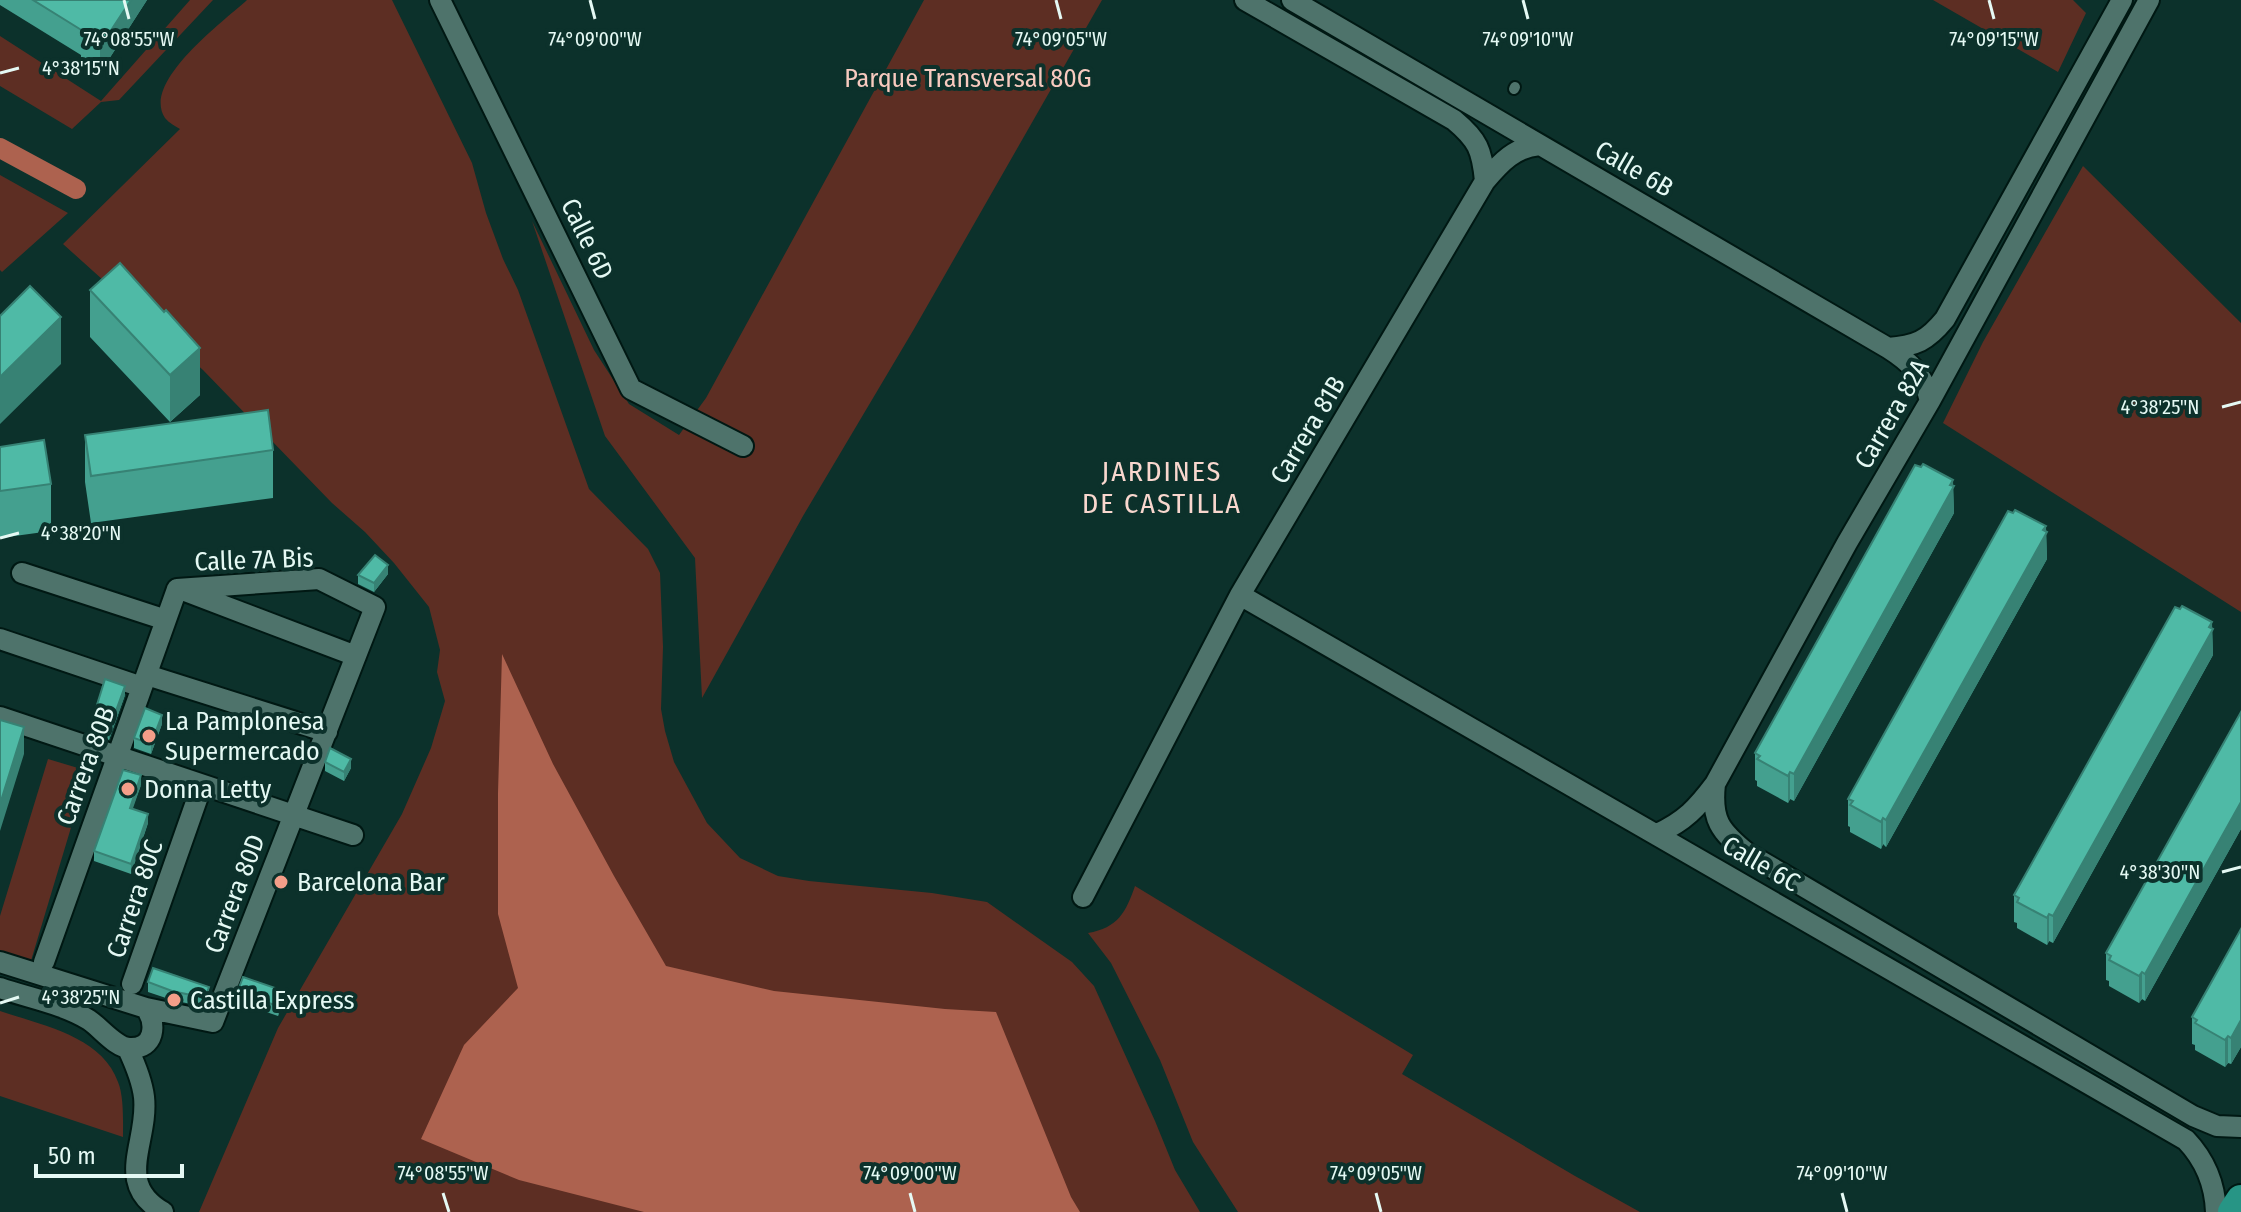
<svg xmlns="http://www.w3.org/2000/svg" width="2241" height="1212" font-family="'Fira Sans Condensed',sans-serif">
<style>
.green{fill:#5d2e23}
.water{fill:#ad624f}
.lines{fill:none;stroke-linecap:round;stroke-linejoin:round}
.canal{stroke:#ad624f;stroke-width:20}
.service-casing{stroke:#001813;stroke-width:14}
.minor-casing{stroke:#001813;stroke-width:24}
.primary-casing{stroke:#001813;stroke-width:34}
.service{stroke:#4e736b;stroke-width:10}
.minor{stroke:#4e736b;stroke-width:20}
.primary{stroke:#279585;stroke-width:30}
.wall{fill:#44a08f}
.shaded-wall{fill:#378274}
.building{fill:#4fbaa6;stroke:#378274;stroke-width:2}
.ticks{fill:none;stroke:#e5f9f4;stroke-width:3}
.poi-dot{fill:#f49e89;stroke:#0c312b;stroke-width:3}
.labels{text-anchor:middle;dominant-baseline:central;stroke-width:8;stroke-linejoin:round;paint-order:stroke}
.park-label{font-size:26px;fill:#f7cabf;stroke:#0c312b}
.street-label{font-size:26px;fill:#e5f9f4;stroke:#0c312b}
.poi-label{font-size:26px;fill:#e5f9f4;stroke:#0c312b;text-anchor:start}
.neighbourhood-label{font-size:28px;letter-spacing:2px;fill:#f9d7ce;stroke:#0c312b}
.ticks-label{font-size:20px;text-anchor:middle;fill:#e5f9f4;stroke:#0c312b;stroke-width:8;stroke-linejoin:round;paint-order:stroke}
</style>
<rect width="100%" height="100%" fill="#0c312b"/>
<path class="green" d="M190 0H213L119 100 101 102 72 129 0 86V36L101 101Z
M247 0H392L472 163 486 213 503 259 518 290 589 489 648 549 660 573 663 647 661 709 665 731 674 762 707 823 740 858 778 876 809 881 932 893 987 902 1072 962 1094 986 1155 1121 1175 1170 1200 1212H199L278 1028 402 814 431 748 445 701 437 672 440 650 429 607 394 563 365 532 332 503 203 370 63 244 180 129C175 126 169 123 165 118 141 82 223 22 247 0Z
M924 0H1102L914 329 803 516 702 698 695 558 605 436 532 221 594 350 629 404 679 435 706 398Z
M1933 0H2073L2086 13 2058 72Z
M2083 166 2241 323V612L1943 423 1983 342Z
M0 175 68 213 2 272 0 270Z
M48 759 88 771 30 964 0 955V916Z
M1135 886 1413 1055 1402 1074 1575 1176 1640 1212H1238L1193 1142 1160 1060 1111 963 1088 933C1118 928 1126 912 1135 886Z
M0 1011C41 1025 102 1036 118 1082 124 1096 123 1122 123 1137L0 1096Z"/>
<path class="water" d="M502 654 553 764 614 876 666 966 774 991 945 1009 996 1012 1071 1197 1080 1212H644L519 1180 421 1139 464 1045 518 988 498 914V793Z"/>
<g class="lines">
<path class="canal" d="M0 148 76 189"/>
<defs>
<path id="service" d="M1514 89 1515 87"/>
<path id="minor" d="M440 0 631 389 743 446
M1245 0 1454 120C1478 140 1482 150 1485 181
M1292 0 1888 348C1910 362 1924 375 1930 401
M1888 348C1916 346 1927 341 1945 319L2122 0
M22 573 166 620
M185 591 356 656
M1240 595 2186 1140C2205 1160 2215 1184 2216 1212
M0 639 142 687
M147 675 327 732
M0 717 353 835
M1715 784C1711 820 1720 831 1747 853L2193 1116 2217 1126 2241 1127
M1657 834C1685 821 1697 808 1715 784L1847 543 1930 401 2149 0
M1083 897 1240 595 1485 181C1501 162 1515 147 1540 145
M0 962 146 1008 213 1022 375 607 319 579 177 589
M44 962 177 589
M132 984 202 785
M0 988C29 998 63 1004 89 1020 101 1028 116 1048 130 1048 155 1049 157 1024 146 1008
M128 1049C135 1064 142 1080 144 1097 149 1142 113 1183 163 1212"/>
<path id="primary" d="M2233 1212 2241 1200"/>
</defs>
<use href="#service" class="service-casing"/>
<use href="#minor" class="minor-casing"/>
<use href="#primary" class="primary-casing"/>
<use href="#service" class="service"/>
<use href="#minor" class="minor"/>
<use href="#primary" class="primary"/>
</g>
<path class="wall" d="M0 0H147L100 73 81 61V55L0 5Z
M90 290 164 312 200 395 170 422 90 337Z
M85 435 273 450V498L91 523 85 482Z
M0 447 51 484V531L0 538Z
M1953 486 1954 513 1794 801 1790 799 1788 803 1757 786V781L1755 780V753Z
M2046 532 2047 559 1886 847 1883 844 1881 849 1850 832V827L1848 826V799Z
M388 574 374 592 358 584V575Z
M2212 628 2213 655 2053 943 2049 941 2047 945 2017 928V923L2014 922V895Z
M125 695 109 740 91 734V724Z
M2241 712V829L2145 1001 2142 999 2139 1003 2109 986V981L2106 980V953Z
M162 724 151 754 134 748V738Z
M325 762 351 768 344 781 325 771Z
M141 785 132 809 148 823 131 874 94 861V851Z
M2241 929V1047L2231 1064 2228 1063 2225 1067 2195 1050V1045L2192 1044V1017Z
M148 982 209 997 205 1007 172 1000 148 992Z
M237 993 284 1000 278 1016 237 1002Z"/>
<path class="shaded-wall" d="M131 0H147L100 73V47Z
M61 317V364L0 424V377Z
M200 348V395L170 422V375Z
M1953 480 1954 513 1794 801V774Z
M2046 526 2047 559 1886 847V820Z
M388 565V574L374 592V583Z
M2212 622 2213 655 2053 943V916Z
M125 686V695L109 740V730Z
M162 715V724L151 754V744Z
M24 727V754L0 831V804Z
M351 759V768L344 781V772Z
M1790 772V799L1788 803V776Z
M141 775V785L130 817V808Z
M2241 802V829L2145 1001V974Z
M148 814V823L131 874V864Z
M1883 818V844L1881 849V822Z
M2049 914V941L2047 945V918Z
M2142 972V999L2139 1003V976Z
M209 987V997L205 1007V998Z
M284 991V1000L278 1016V1006Z
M2241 1020V1047L2231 1064V1038Z
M2228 1036V1063L2225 1067V1040Z"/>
<path class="building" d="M33 0H131L100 47 81 35 83 31Z
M120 263 164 312 166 310 200 348 170 375 90 290Z
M30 286 61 317 0 377V316Z
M268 410 273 450 91 476 85 435Z
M44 440 51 484 0 491V447Z
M1923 464 1953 480 1950 485 1954 486 1794 774 1790 772 1788 776 1757 759 1760 756 1755 753 1915 465 1921 467Z
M2015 510 2046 526 2043 530 2047 532 1886 820 1883 818 1881 822 1850 805 1853 801 1848 799 2008 511 2013 513Z
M375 555 388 565 374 583 358 575Z
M2182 606 2212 622 2209 627 2213 629 2053 916 2049 914 2047 918 2017 902 2019 898 2014 895 2175 607 2180 609Z
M105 679 125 686 109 730 91 724Z
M145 708 162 715 151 744 134 738Z
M2241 712V802L2145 974 2142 972 2139 976 2109 960 2111 956 2106 953Z
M0 720 24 727 0 804Z
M330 748 351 759 344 772 325 762Z
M123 770 141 775 130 808 148 814 131 864 94 851Z
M2241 929V1020L2231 1038 2228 1036 2225 1040 2195 1023 2197 1020 2192 1017Z
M153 968 209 987 205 998 172 991 148 982Z
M243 977 284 991 278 1006 237 993Z"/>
<path class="ticks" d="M124 0 129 19M590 0 595 19M1056 0 1061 19M1523 0 1528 19M1989 0 1994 19M0 73 19 68M2222 407 2241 402M0 538 19 533M2222 872 2241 867M0 1003 19 997M443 1193 449 1212M910 1193 915 1212M1376 1193 1381 1212M1842 1193 1847 1212"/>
<g class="poi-dot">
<circle cx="149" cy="736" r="8"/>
<circle cx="128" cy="789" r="8"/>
<circle cx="281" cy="882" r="8"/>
<circle cx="174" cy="1000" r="8"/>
</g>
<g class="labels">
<g class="park-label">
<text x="968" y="78">Parque Transversal 80G</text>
</g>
<g class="street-label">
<text transform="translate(1634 169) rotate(30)">Calle 6B</text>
<text transform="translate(587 239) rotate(64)">Calle 6D</text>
<text transform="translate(1892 414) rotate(-60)">Carrera 82A</text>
<text transform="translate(1308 430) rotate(-59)">Carrera 81B</text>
<text transform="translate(254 560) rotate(-2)">Calle 7A Bis</text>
<text transform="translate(86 766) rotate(-70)">Carrera 80B</text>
<text transform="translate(1761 864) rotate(30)">Calle 6C</text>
<text transform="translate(235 894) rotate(-69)">Carrera 80D</text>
<text transform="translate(135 899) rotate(-71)">Carrera 80C</text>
</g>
<g class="poi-label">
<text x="165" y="721">La Pamplonesa<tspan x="165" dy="30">Supermercado</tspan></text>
<text x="144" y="789">Donna Letty</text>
<text x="297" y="882">Barcelona Bar</text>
<text x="190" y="1000">Castilla Express</text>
</g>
<g class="neighbourhood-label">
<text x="1162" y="471">JARDINES<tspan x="1162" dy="32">DE CASTILLA</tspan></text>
</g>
</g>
<g class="ticks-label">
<text x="129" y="46">74°08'55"W</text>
<text x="595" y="46">74°09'00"W</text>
<text x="1061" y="46">74°09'05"W</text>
<text x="1528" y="46">74°09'10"W</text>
<text x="1994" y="46">74°09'15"W</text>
<text x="81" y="75">4°38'15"N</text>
<text x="2160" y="414">4°38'25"N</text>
<text x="81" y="540">4°38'20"N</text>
<text x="2160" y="879">4°38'30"N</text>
<text x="81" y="1004">4°38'25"N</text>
<text x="443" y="1180">74°08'55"W</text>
<text x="910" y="1180">74°09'00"W</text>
<text x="1376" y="1180">74°09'05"W</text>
<text x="1842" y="1180">74°09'10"W</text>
</g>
<path d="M36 1164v12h146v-12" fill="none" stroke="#e5f9f4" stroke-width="4"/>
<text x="48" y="1164" font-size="24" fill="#e5f9f4" stroke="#0c312b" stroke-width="6" paint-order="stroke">50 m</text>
</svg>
